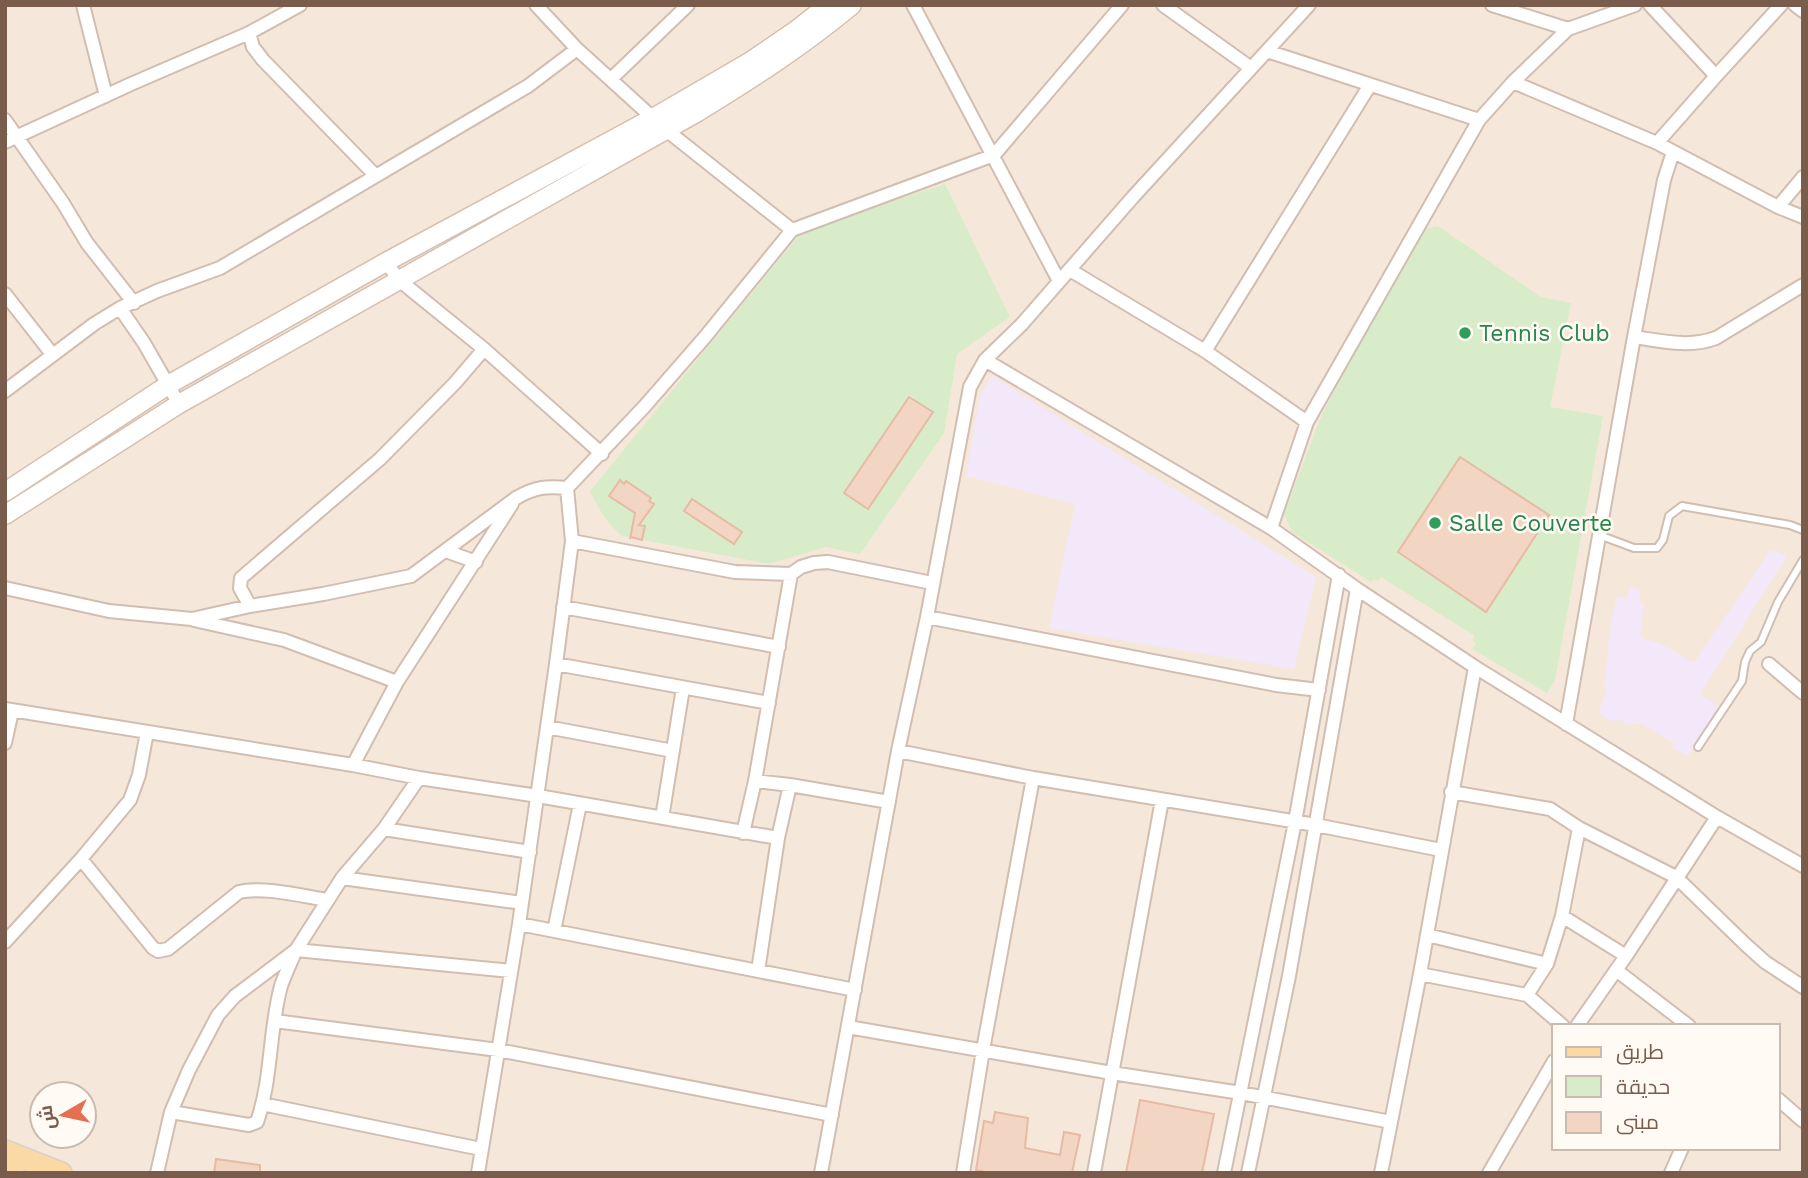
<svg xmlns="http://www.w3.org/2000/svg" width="1808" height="1178" font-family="'Work Sans',Cairo,sans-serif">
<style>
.residential{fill:#f5e8da;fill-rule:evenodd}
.education{fill:#f3e8fa}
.green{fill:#d8ecc9}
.building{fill:#f3d5c3;stroke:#e6bba3;stroke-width:2}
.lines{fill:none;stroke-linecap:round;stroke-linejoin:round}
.lane-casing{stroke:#d1beb0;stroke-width:10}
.street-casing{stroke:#d1beb0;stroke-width:16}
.secondary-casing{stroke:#d6c0b0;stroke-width:21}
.primary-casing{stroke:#dad1cd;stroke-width:24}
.lane{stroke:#fff;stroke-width:6}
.street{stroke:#fff;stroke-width:12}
.secondary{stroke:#fff;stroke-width:18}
.primary{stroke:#fbd9a5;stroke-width:21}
.leisure-dot{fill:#2e9e5b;stroke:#fffaf3;stroke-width:2.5}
.labels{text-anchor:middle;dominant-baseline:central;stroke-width:5;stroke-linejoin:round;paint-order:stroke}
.leisure-label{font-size:23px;fill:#27864d;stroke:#fffaf3;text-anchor:start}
</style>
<rect width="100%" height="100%" fill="#fdf6ec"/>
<path class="residential" d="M5 5H1803V1173H5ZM1554 1026H1778V1148H1554ZM42 1094H84V1136H42Z"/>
<path class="education" d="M992 376 1316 577 1294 669 1049 628 1075 504 966 476 980 395Z
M1770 550 1787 556 1700 694 1718 706 1688 756 1673 748V742L1640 723 1625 725 1624 720 1613 721 1605 718 1599 711 1606 692 1604 682 1608 656 1609 633 1617 597 1627 599 1630 587 1639 590 1640 601 1644 605 1640 635 1643 638 1665 646 1694 663Z"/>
<path class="green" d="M945 184 1010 317 957 354 944 433 860 554 826 547 769 564 622 536C607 524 599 509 590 491L804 229Z
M1438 226 1541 297 1571 303 1550 407 1603 416 1555 680 1547 693 1472 649 1476 644 1472 640 1475 636 1381 577 1378 581 1374 579 1371 582 1292 532 1284 514 1320 419 1348 364 1426 229Z"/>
<path class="building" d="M909 397 933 412 868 509 844 493Z
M1460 457 1549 515 1486 612 1398 552Z
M620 480 624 484 626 481 651 498 649 501 654 504 639 525 645 526 642 540 631 537 630 539 635 513 609 496Z
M692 499 742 532 734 544 684 511Z
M1140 1100 1214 1114 1202 1173H1126Z
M995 1112 1028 1118 1025 1148 1060 1155 1064 1132 1080 1135 1072 1173H990L976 1170 984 1121 993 1123Z
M216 1159 260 1165V1173H214Z"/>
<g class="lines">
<defs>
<path id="lane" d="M1599 535 1634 548H1657L1663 540 1669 516 1682 506 1790 525 1803 530
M1698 747 1742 681 1745 662 1750 651 1761 642 1778 602 1803 560"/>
<path id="street" d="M83 5 106 96
M536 5 577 49 665 129 792 230
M913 5 1059 281
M1163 5 1251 68
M1492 5 1568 29
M1650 5 1716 76
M1795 5 1803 11
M249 33 253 47 263 60 375 175
M1267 51 1479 120
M611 79 688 5
M1513 82 1657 143 1778 207 1803 217
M5 120 63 203 87 243 134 303
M5 142 131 84 249 33 300 5
M1657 143 1716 76 1781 5
M1778 207 1803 177
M386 262 399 280 484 349 602 454
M1070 270 1205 351 1307 422
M5 294 52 354
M120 308 157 291 220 268 528 86 577 49
M1634 337C1662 341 1689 348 1716 338L1803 285
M1205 351 1370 85
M985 360 1271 528 1357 589 1475 667 1717 817 1803 866
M5 391 94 324 120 308 144 343 179 404
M1271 528 1307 422 1479 120 1513 82 1568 29 1635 5
M572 541 735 572 791 574 801 567 814 563 828 562 932 583
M446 551 476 562
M5 588 109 611 192 619 250 606 323 594 411 576 516 498C535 487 546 486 567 488L644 407 705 337 792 230 994 155 1122 5
M250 606 240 588 241 578 380 459 455 383 484 349
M563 607 779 647
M927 617 1276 685 1319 690
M194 620 284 640 397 682
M556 664 769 703
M1769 664 1803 693
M5 709 353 765 419 778 538 796 778 838
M1566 724 1634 337 1664 180 1673 152
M547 727 673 751
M5 743 12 711
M898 751 1033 778 1316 825 1441 850
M353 765 397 682 512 504
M755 781 790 785 889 802
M1451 792 1550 809 1579 828 1676 877 1745 944 1765 962 1803 987
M662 818 683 688
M384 829 530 852
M743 833 755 781 791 574
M81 859 153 948 158 951 168 949 239 892C262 886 303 896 327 900
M342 878 522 903
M1562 916 1626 956
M519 924 855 990
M554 931 580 804
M1427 935 1547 964
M5 942 81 859 130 800 139 775 147 732
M1616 970 1689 1026
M758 971 778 838 790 785
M1420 974 1527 995
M275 1021 498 1050 832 1115
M1563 1026 1527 995 1547 964 1562 916 1579 828
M1577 1026 1626 956 1717 817
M848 1027 1112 1073 1241 1093 1391 1122
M1778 1099 1803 1121
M262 1104 481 1149
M171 1112 249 1125 257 1122C272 1079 269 1030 281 986 285 974 291 962 296 950L511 971
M157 1173 171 1112 189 1070 218 1015 235 996 296 950 342 878 384 829 419 778
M478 1173 519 924 556 664 572 541 567 488
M821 1173 898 751 927 617 970 387 985 360 1022 324 1133 197 1309 5
M963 1173 983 1050 1033 778
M1094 1173 1162 800
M1224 1173 1295 822 1339 575
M1248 1173 1289 976 1357 589
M1381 1173 1420 974 1475 667
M1489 1173 1554 1061
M1671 1173 1682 1148"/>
<path id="secondary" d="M5 492 168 385 386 262 653 118 751 61 795 31 828 5
M5 515 179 404 696 113C750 80 803 46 852 5"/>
<path id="primary" d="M5 1151 61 1173
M5 1170 13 1173"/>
</defs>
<use href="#lane" class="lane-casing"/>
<use href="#street" class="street-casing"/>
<use href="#secondary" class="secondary-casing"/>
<use href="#primary" class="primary-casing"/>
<use href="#lane" class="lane"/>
<use href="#street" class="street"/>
<use href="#secondary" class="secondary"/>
<use href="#primary" class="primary"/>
</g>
<g class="leisure-dot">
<circle cx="1465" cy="333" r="7"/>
<circle cx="1435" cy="523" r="7"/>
</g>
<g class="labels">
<g class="leisure-label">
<text x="1479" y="333">Tennis Club</text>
<text x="1449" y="523">Salle Couverte</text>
</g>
</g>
<rect width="1808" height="1178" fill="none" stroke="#7a5c4d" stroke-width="14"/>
<rect x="1552" y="1024" width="228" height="126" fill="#fffaf3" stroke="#cabbb1" stroke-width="2"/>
<rect x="1566" y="1047" width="35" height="10" fill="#fbd9a5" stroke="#cabbb1" stroke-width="2"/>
<text x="1616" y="1059" font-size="21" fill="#7a5c4d">طريق</text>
<rect x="1566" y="1076" width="35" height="21" fill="#d8ecc9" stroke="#cabbb1" stroke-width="2"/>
<text x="1616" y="1094" font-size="21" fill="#7a5c4d">حديقة</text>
<rect x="1566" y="1112" width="35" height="21" fill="#f3d5c3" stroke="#cabbb1" stroke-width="2"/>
<text x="1616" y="1129" font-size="21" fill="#7a5c4d">مبنى</text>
<g transform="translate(63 1115) rotate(261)"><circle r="33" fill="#fffaf3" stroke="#cabbb1" stroke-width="2"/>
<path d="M0-5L12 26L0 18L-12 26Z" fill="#e76f51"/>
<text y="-10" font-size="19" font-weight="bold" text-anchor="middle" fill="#7a5c4d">ش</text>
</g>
</svg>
